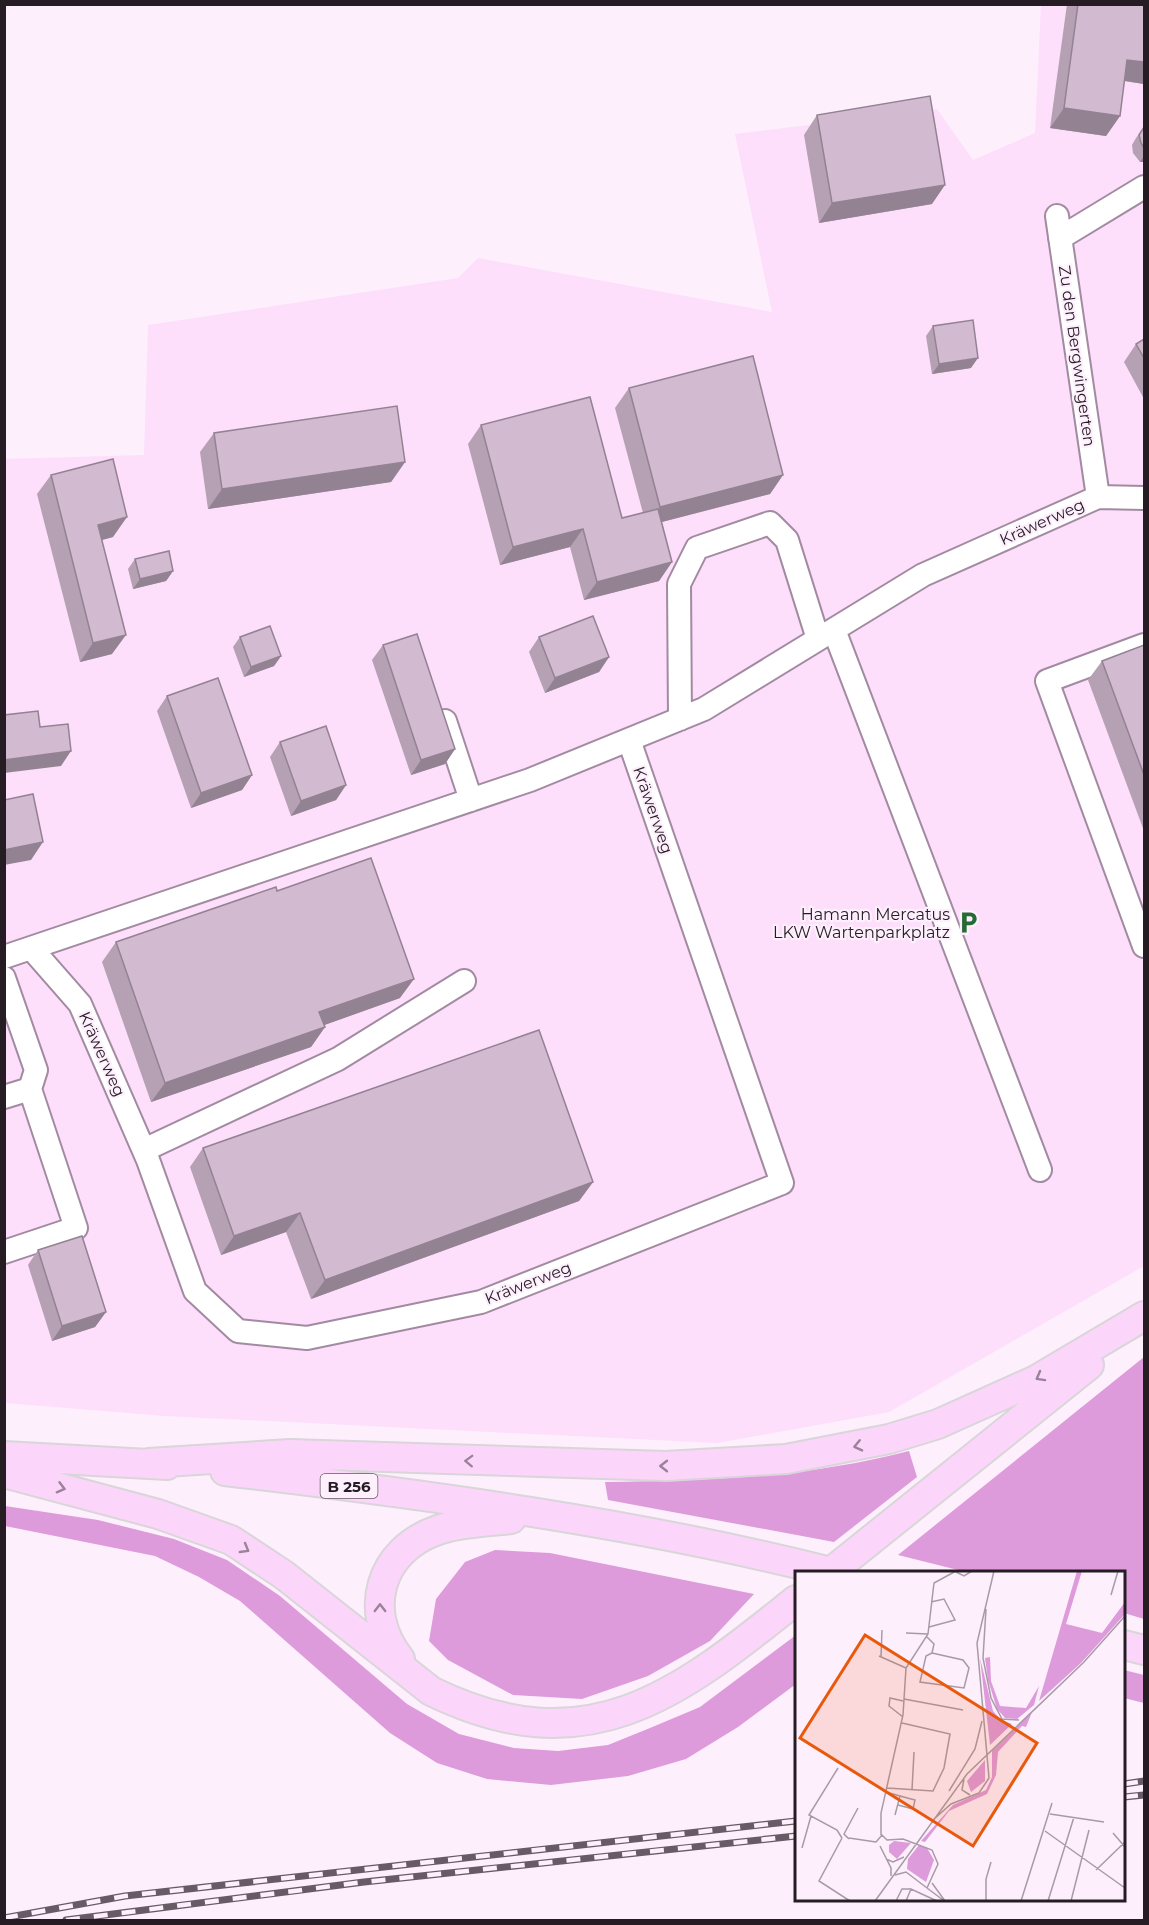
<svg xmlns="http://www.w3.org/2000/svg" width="1149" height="1925" font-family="Montserrat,sans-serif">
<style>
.built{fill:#fddefb}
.forest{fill:#dd9bdb}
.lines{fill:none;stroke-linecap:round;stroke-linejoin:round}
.minor-casing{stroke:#a28ba1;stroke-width:26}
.major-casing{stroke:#d8d6d8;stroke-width:32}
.minor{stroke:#fff;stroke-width:22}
.major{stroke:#fcd6fa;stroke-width:28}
.rail-casing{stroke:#675c66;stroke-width:7}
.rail{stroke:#feeffd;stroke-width:4.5;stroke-dasharray:14;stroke-linecap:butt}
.wall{fill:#b5a0b4}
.shaded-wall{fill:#938292}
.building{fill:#d2bad1;stroke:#938292;stroke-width:1.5}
.oneway{stroke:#9b829a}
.labels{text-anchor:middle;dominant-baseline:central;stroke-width:4.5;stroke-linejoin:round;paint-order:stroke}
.shield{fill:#feeffd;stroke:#665b65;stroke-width:1.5}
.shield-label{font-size:15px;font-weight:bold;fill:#251c24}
.street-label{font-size:16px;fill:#251c24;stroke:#feeffd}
.poi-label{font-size:16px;fill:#251c24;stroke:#feeffd;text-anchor:end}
.inset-road{fill:none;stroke:#a79ba6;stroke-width:1.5}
.view{fill:#e8590c;fill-opacity:0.15;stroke:#e8590c;stroke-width:3}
.inset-edge{fill:none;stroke:#251c24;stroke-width:3}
</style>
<rect width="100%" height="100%" fill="#feeffd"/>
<path class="built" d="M1041 5H1144V1266L889 1412 717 1443 165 1416 5 1403 4 459 144 455 148 325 458 278 478 258 772 312 735 134 937 109 973 160 1035 133Z"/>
<path class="forest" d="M1144 1357V1619L1124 1613V1572H966L898 1555Z
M909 1451 917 1477 834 1542 608 1500 605 1482C708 1481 809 1477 909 1451Z
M5 1506 98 1520 174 1539 227 1560 280 1596 407 1704 459 1734 514 1748 558 1751 608 1745 650 1728 700 1707 796 1635V1684L738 1727 686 1759 628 1776 551 1785 487 1779 437 1763 390 1733 240 1601 199 1577 155 1556 5 1526Z
M495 1550 550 1553 754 1594 710 1641 648 1676 582 1699 513 1695 448 1660 429 1641 436 1599 465 1562Z
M1124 1670 1144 1675V1703L1124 1698Z"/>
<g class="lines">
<defs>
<path id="minor" d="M1057 216 1098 497
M1060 238 1144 187
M834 630 1040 1170
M1144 645 1047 681 1144 946
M680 719 679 584 697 548 770 523 787 540 818 639
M445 721 471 800
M31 948 80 1004 148 1160 195 1291 238 1331 307 1338 481 1302 782 1183 629 740
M4 957 530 780 704 709 923 575 1098 497 1144 498
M4 978 36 1070 30 1089 4 1097
M144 1150 338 1059 464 981
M4 1252 76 1228 30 1089"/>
<path id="major" d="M4 1456 167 1465
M149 1463 290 1454 666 1466 786 1459 889 1439 938 1424 1036 1380 1144 1316
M225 1471C429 1495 632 1522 831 1572
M4 1473 158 1514 231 1540 284 1575 431 1691C586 1767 677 1696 796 1600
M831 1572 1089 1365
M1124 1645 1144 1650
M400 1659C362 1612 379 1550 438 1530 461 1522 487 1522 511 1519"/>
</defs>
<use href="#minor" class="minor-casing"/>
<use href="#major" class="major-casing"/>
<use href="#minor" class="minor"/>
<use href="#major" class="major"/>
<defs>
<path id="rail" d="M1124 1784 1144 1781
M1124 1797 1144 1795
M4 1918 125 1896 796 1821
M66 1920 364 1882 796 1836"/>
</defs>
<use href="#rail" class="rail-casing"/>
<use href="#rail" class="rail"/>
</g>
<path class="wall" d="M1067 4H1144V84L1124 81 1120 116 1106 136 1050 128Z
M817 115 932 204 819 223 804 135Z
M1144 127V162H1140L1133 153 1132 145 1136 138Z
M933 326 971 368 932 374 926 336Z
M1144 339V399L1124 362 1136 344Z
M629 388 783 475 770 494 662 522 672 562 659 581 584 600 570 547 500 565 468 444 481 425 622 518 643 513 615 408Z
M214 433 405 462 391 482 208 509 200 452Z
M51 475 113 537 101 540 112 654 80 662 37 494Z
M135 559 173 571 166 581 133 589 128 569Z
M240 637 281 656 274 666 244 677 233 647Z
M539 637 609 657 599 672 545 693 529 652Z
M383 645 455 749 445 764 411 775 372 660Z
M1144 645V831L1088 680 1102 661Z
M167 696 252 775 242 790 191 808 157 711Z
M280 742 346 785 336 800 291 816 270 757Z
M277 891 400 998 324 1025 325 1027 311 1047 151 1102 102 962 116 942Z
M203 1148 593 1182 579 1201 311 1299 286 1232 221 1255 190 1167Z
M38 1250 106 1312 95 1327 52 1341 28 1265Z"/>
<path class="shaded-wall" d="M1127 60 1144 62V84L1113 79Z
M1064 108 1120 116 1106 136 1050 128Z
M1144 156V162H1140Z
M945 185 932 204 819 223 832 203Z
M978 358 971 368 932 374 939 364Z
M405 462 391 482 208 509 222 489Z
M783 475 770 494 646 526 660 507Z
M127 517 113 537 84 545 98 525Z
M583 529 570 547 500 565 513 547Z
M672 562 659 581 584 600 597 582Z
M173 571 166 581 133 589 140 579Z
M126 635 112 654 80 662 93 643Z
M281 656 274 666 244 677 251 667Z
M609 657 599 672 545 693 555 678Z
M455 749 445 764 411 775 421 760Z
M71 751 61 766 4 773V760Z
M252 775 242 790 191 808 201 793Z
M346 785 336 800 291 816 301 801Z
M43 842 31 860 4 865V850Z
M414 979 400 998 305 1032 319 1012Z
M325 1027 311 1047 151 1102 165 1083Z
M593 1182 579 1201 311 1299 325 1280Z
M300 1213 286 1232 221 1255 234 1236Z
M106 1312 95 1327 52 1341 62 1326Z"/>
<path class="building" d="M1078 4H1144V62L1127 60 1120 116 1064 108Z
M930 96 945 185 832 203 817 115Z
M1144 127V148L1141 143 1139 135Z
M973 320 978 358 939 364 933 326Z
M1144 339V358L1136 344Z
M753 356 783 475 660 507 629 388Z
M590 397 622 518 658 509 672 562 597 582 583 529 513 547 481 425Z
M397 406 405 462 222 489 214 433Z
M113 459 127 517 98 525 126 635 93 643 51 475Z
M169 551 173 571 140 579 135 559Z
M593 616 609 657 555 678 539 637Z
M270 626 281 656 251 667 240 637Z
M417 634 455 749 421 760 383 645Z
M1144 645V775L1102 661Z
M218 678 252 775 201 793 167 696Z
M38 711 40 727 68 724 71 751 4 760V715Z
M326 726 346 785 301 801 280 742Z
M33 794 43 842 4 850V800Z
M371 858 414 979 319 1012 325 1027 165 1083 116 942 276 887 277 891Z
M539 1030 593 1182 325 1280 300 1213 234 1236 203 1148Z
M82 1236 106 1312 62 1326 38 1250Z"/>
<defs><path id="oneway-chevron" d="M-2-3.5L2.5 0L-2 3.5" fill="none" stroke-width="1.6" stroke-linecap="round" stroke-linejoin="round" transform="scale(1.5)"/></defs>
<g class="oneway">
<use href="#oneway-chevron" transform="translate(1040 1377) rotate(151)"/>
<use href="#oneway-chevron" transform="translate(858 1446) rotate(167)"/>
<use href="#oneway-chevron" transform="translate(469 1461) rotate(-178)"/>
<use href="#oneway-chevron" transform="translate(664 1466) rotate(-180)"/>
<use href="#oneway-chevron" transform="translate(61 1488) rotate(15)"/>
<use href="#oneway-chevron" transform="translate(245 1549) rotate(30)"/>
<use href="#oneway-chevron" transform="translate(380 1608) rotate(-90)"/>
</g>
<defs>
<symbol id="parking-bare" viewBox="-9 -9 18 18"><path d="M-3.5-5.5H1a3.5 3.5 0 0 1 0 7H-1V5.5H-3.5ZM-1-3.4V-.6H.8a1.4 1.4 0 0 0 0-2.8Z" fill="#276a35" stroke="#feeffd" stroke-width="2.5" paint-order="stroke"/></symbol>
</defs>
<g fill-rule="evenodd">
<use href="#parking-bare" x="952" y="906" width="33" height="33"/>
</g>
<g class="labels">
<rect class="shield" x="320.5" y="1474" width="57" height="24" rx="4.5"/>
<g class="shield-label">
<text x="349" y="1486">B 256</text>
</g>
<g class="street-label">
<text transform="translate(1077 356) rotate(82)">Zu den Bergwingerten</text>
<text transform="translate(1042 522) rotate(-24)">Kräwerweg</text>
<text transform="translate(653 810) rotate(71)">Kräwerweg</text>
<text transform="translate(102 1054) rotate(66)">Kräwerweg</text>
<text transform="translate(528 1283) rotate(-21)">Kräwerweg</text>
</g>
<g class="poi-label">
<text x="950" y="914">Hamann Mercatus<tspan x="950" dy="18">LKW Wartenparkplatz</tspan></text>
</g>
</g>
<g transform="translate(795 1571)">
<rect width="330" height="330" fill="#feeffd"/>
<path d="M282 0H287L271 53 307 62 330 31V43L286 92 244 130ZM195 86 196 110 205 135 231 137 244 115 239 134 222 148 210 147 202 138 193 109 190 87ZM185 87 198 140 206 149 217 153 195 174ZM237 141 231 156 227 155 203 181 201 204 192 223 154 240 130 271 126 270 158 234 191 219 197 206V180ZM190 189V210L176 221 172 210ZM99 270 116 272 102 288 94 281V274ZM124 274 132 277 139 289 131 311 112 298 113 288Z" fill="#dd9bdb"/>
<path class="inset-road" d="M161 1 169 5 177 0M316 24 323 0M191 38 188 87 196 127 207 148 224 149M134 56 160 49 149 28 136 31M111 62 133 63M132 66 139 73 137 82 131 85 125 111 169 117 174 97 168 89 137 82M84 85 111 97M86 86 87 59M109 128 168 139M108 146 94 135 95 127 108 130M43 197 14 244 42 259 47 267M169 208 167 219 175 224M92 217 138 220 149 197 155 163 107 152M117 219 119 181M154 220 180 178 187 150M91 221 105 225 100 244M103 234 118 238 120 229 105 225M255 243 309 251M138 249 156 233 184 222 194 207 182 72 199 0M250 260 330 317M318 262 330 276M86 264V242L108 144 111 97 133 63 139 12 161 0M47 267 24 310 55 330M54 267 81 271M54 268 49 263 63 237M81 271 87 264 92 269 108 268 137 279 143 293 132 317M85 275 96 297V305M7 277 16 245M91 288 98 291 109 286M301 299 330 271M100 304 111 301 132 317M137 312 150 330M132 317 148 329M80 330 172 203 289 91 330 45M101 330 107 318H116M111 330 116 318 142 330M191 330V308L196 291M226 330 257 232M253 330 279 246M276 330 294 259"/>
<path class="view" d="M70 64 242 172 178 275 5 167Z"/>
<rect width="330" height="330" class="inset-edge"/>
</g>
<rect width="1149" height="1925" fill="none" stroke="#251c24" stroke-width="12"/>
</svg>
